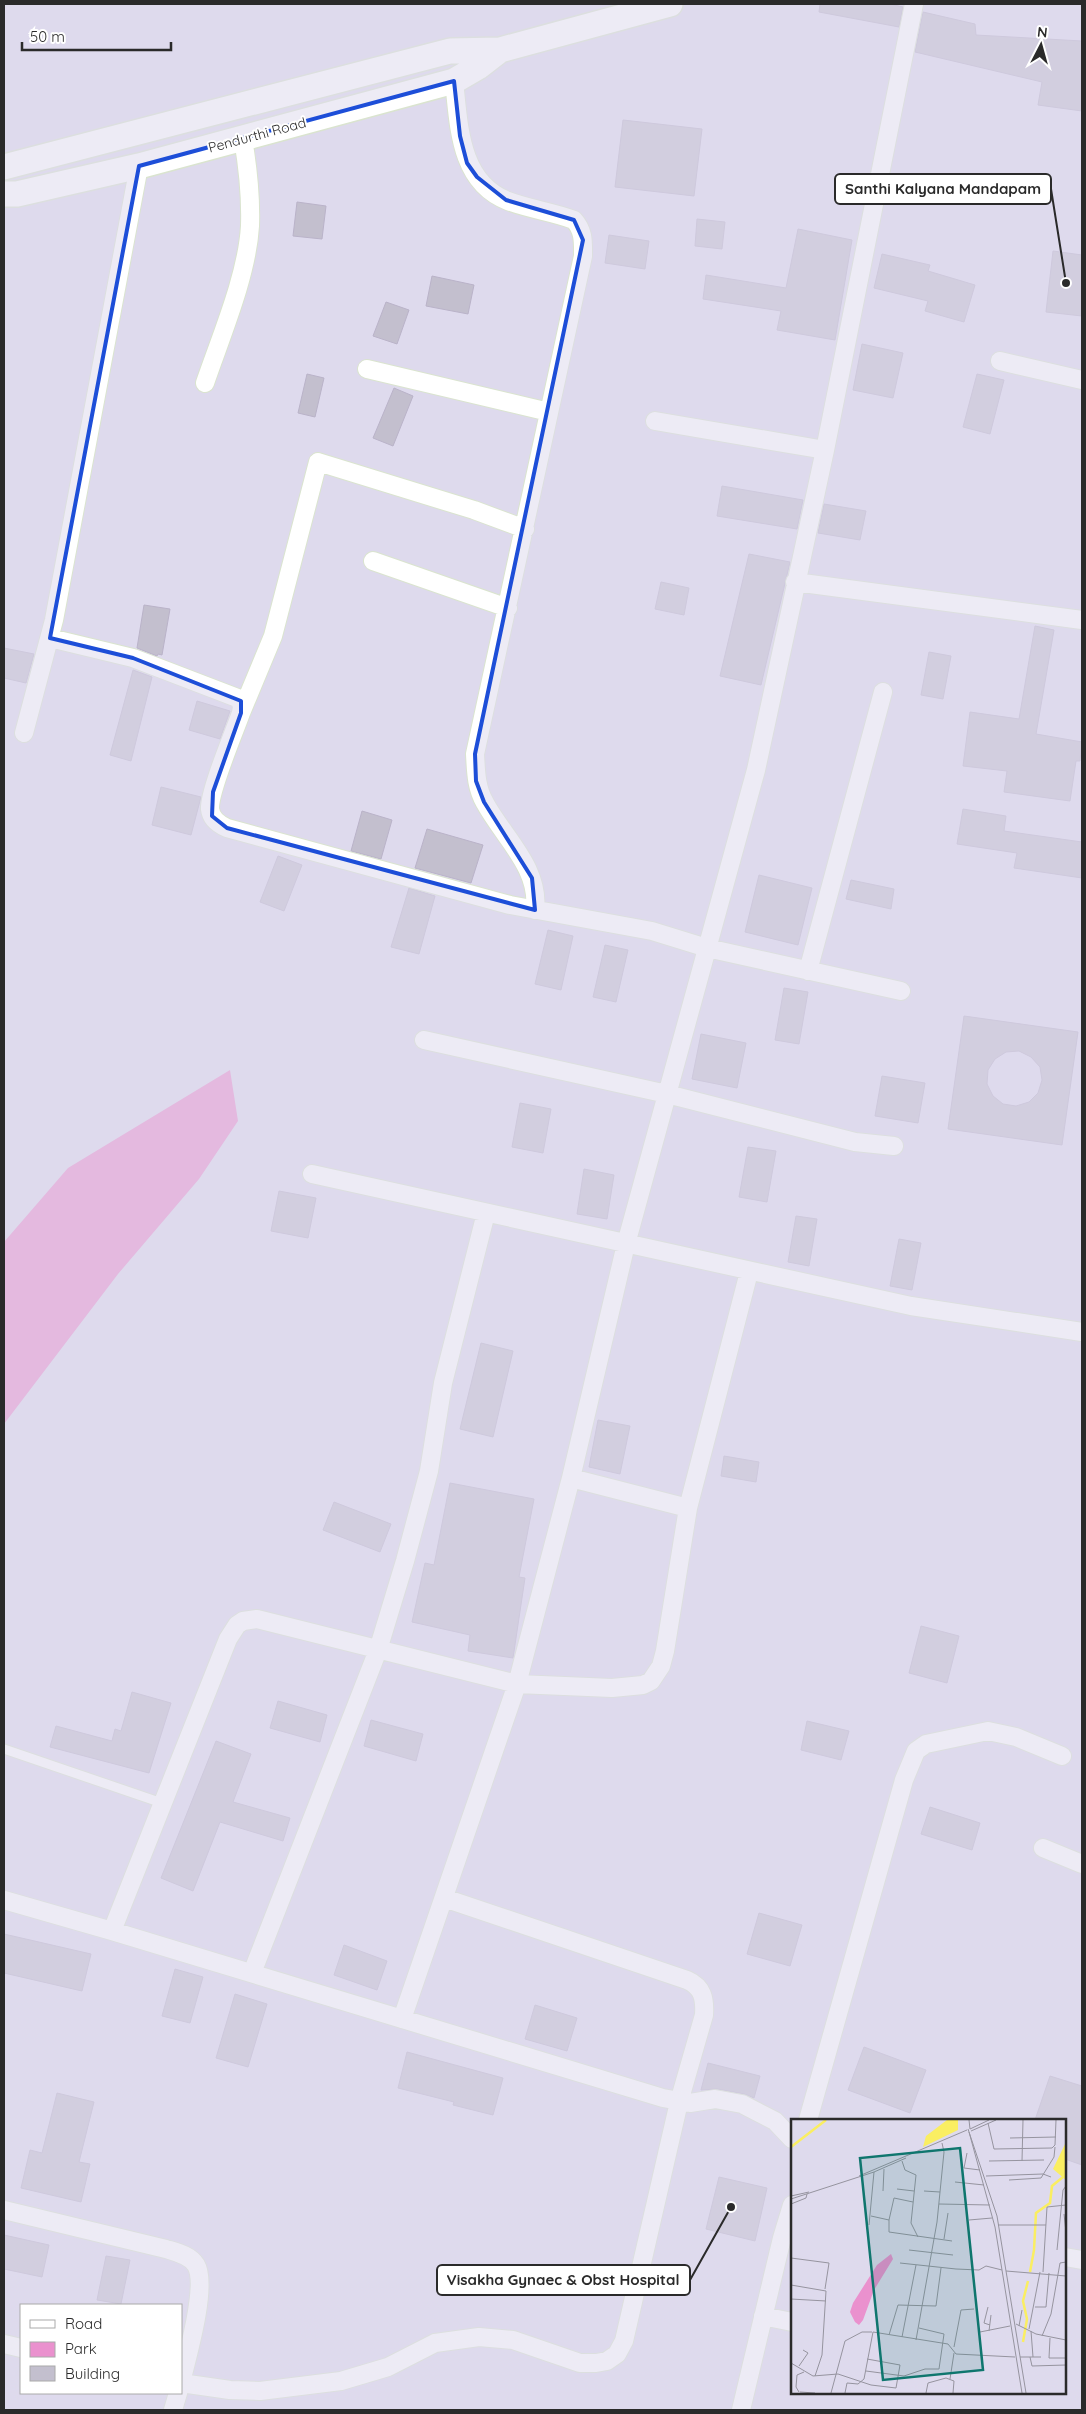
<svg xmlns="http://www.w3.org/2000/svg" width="1086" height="2414" font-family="Quicksand,sans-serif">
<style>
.green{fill:#ea91ce}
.building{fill:#c3bfce;stroke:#bab3c9;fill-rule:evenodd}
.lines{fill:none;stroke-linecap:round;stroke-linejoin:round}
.lane-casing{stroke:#dae4cf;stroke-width:11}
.street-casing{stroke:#dae4cf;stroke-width:20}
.secondary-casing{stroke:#dae4cf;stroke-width:28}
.lane{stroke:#fff;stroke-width:9}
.street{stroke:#fff;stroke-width:18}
.secondary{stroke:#fff;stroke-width:25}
.marked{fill:none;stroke:#1d4ed8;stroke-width:4;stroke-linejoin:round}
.labels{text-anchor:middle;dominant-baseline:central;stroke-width:4;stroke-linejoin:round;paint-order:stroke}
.street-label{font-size:14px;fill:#2a2a2a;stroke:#fff}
.inset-river{fill:none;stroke:#faee62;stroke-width:2.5}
.inset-road{fill:none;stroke:#96949f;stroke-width:1}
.view{fill:#0f766e;fill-opacity:0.15;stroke:#0f766e;stroke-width:2.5}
.inset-edge{fill:none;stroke:#2a2a2a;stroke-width:2.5}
.leader{fill:none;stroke:#2a2a2a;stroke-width:2}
.callout-dot{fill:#2a2a2a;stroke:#fff;stroke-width:2}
.callout{fill:#fff;stroke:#2a2a2a;stroke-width:2}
.callout-label{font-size:15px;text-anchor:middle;font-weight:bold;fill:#2a2a2a}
</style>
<rect width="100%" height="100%" fill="#dedaed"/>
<path class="green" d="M230 1070 238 1121 199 1179 118 1274 4 1424V1242L68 1168Z"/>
<path class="building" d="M820 4H890L903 7 899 27 819 12Z
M923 12 975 24 976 35 1082 41V111L1038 105 1042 82 915 52Z
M623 120 702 129 694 196 615 187Z
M297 202 326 206 322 239 293 236Z
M697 219 725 222 722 249 695 246Z
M798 229 852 240 835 340 777 330 781 311 703 299 706 275 786 288Z
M609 235 649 241 645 269 605 263Z
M1053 251 1082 255V316L1046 312Z
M882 254 930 265 928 271 975 285 964 322 925 311 928 301 874 288Z
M432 276 474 285 468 314 426 306Z
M386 302 409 310 397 344 373 336Z
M862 344 903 353 893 398 853 390Z
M307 374 324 378 315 417 298 413Z
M977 374 1004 380 990 434 963 427Z
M394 388 413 396 393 446 373 438Z
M722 486 803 500 797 529 717 516Z
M824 504 866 511 860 540 818 533Z
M749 554 790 562 761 685 720 676Z
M661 582 689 588 684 615 655 609Z
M144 605 170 609 162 655 158 654 157 656 137 648Z
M1035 626 1054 630 1036 734 1082 742 1080 761H1076L1070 801 1004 792 1007 771 963 766 970 712 1019 719Z
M4 648 34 654 26 683 4 678Z
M929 652 951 656 943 699 921 695Z
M133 670 152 677 131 761 110 755Z
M197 701 230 711 220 739 189 730Z
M161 787 201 797 191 835 152 825Z
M963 809 1006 816 1004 831 1082 842V878L1014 868 1017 853 957 844Z
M362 811 392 820 381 859 351 851Z
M427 829 483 845 471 883 415 868Z
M278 856 302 865 284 911 260 902Z
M759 875 812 888 798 945 745 932Z
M851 880 894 889 891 909 846 899Z
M409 888 435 896 419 954 391 947Z
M548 930 573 936 561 990 535 984Z
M605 945 628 950 616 1002 593 997Z
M784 988 808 992 799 1044 775 1040Z
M964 1016 1078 1032 1062 1145 948 1129ZM1019 1051 1031 1057 1040 1067 1042 1080 1038 1093 1029 1102 1016 1106 1003 1104 993 1096 987 1084 988 1070 995 1059 1006 1052Z
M701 1034 746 1043 737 1088 692 1079Z
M882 1076 925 1083 918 1123 875 1116Z
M520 1103 551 1109 543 1153 512 1147Z
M748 1147 776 1151 767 1202 739 1197Z
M584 1169 614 1175 607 1219 577 1214Z
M279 1191 316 1198 308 1238 271 1231Z
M796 1216 817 1219 809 1266 788 1262Z
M899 1239 921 1243 912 1290 890 1286Z
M481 1343 513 1351 493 1437 460 1429Z
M598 1420 630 1426 620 1474 589 1467Z
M724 1456 759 1462 756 1482 721 1476Z
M450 1483 534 1499 519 1577 525 1578 513 1658 468 1651 470 1635 412 1622 425 1563 434 1565Z
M334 1502 391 1524 380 1552 323 1530Z
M921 1626 959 1636 947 1683 909 1673Z
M132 1692 171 1703 149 1773 50 1747 56 1726 112 1741 115 1729 121 1731Z
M278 1701 327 1715 320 1742 270 1728Z
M371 1720 423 1734 416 1761 364 1746Z
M807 1721 849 1731 841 1760 801 1750Z
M216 1741 251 1754 233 1802 290 1818 283 1841 220 1822 193 1891 161 1878Z
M930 1807 980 1823 972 1850 921 1834Z
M759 1913 802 1925 790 1966 747 1954Z
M4 1934 91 1954 82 1991 4 1973Z
M344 1945 387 1961 377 1990 334 1975Z
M175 1969 203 1977 190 2023 162 2016Z
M235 1994 267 2004 248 2067 216 2058Z
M535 2005 577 2018 567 2051 525 2039Z
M864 2047 926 2070 910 2113 848 2090Z
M407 2052 503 2078 493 2115 453 2105 454 2102 398 2088Z
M708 2063 760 2076 754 2098 744 2094 717 2089 701 2090Z
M1050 2076 1082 2086V2165L1065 2159V2120H1035Z
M57 2093 94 2102 79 2162 90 2164 81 2202 21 2188 30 2150 42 2153Z
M719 2177 767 2188 755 2241 706 2229Z
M4 2235 49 2245 42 2277 4 2269Z
M106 2256 130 2260 121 2304 97 2300Z"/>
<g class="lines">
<defs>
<path id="lane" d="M4 1749 162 1803"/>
<path id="street" d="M454 81C459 125 459 182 508 201 529 209 553 212 574 220 584 231 583 242 583 256L475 754C476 771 476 788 485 803 504 838 540 868 535 910
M1000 361 1082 380
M367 369 549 412
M205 383C221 336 247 276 250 226 251 196 248 168 243 139
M655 421 825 450
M373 561 508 608
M795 582 1082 620
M50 638 133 658 240 699 242 707 241 713C234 733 209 791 210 809 211 819 218 824 227 828L510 905 652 931 707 948 901 991
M241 713 273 636 318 462 474 510 525 529
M24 733 54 620 139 166
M808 971 883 692
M424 1040 667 1094 855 1142 894 1146
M312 1174 911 1306 1082 1332
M571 1478 688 1508
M1043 1848 1082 1864
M4 1900 112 1931 663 2098 690 2103 715 2099 742 2104 775 2121 792 2139
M112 1931 228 1639 237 1625 243 1621 257 1619 517 1684 612 1688 643 1685 651 1681 661 1666 665 1651 688 1508 749 1272
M252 1973 378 1650 405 1561 429 1471 443 1383 486 1213
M402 2019 517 1684 571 1478 626 1244 756 770 825 450 914 4
M808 2120 904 1780 916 1751 926 1744 988 1731 1016 1737 1062 1756
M4 2210 166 2249C176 2252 190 2255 196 2265 208 2285 187 2358 181 2382
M1065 2257 1082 2260
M763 2316 792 2322
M4 2344 21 2348
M181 2383 230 2390 260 2391 341 2381 388 2367 435 2343 479 2337 513 2340 580 2363H596L607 2361 617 2354 624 2341 679 2102 704 2015C705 1999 703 1987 687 1980L444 1898
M173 2410 178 2393
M741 2410 782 2238 792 2205"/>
<path id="secondary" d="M4 167 450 51 500 50 670 4
M4 194H17L139 166 454 81 478 67 500 50"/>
</defs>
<use href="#lane" class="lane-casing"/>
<use href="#street" class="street-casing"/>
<use href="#secondary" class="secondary-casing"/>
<use href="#lane" class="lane"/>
<use href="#street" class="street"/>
<use href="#secondary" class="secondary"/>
</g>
<path d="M0 0H1086V2414H0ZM454 81 460 136 467 163 477 177 506 200 574 220 583 240 475 754 476 781 484 802 532 878 535 910 227 828 212 816 213 792 241 713V701L133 658 50 638 139 166Z" fill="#dedaed" fill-opacity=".55" fill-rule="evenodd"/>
<path class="marked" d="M454 81 460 136 467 163 477 177 506 200 574 220 583 240 475 754 476 781 484 802 532 878 535 910 227 828 212 816 213 792 241 713V701L133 658 50 638 139 166Z"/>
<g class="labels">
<g class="street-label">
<text transform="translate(257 135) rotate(-15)">Pendurthi Road</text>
</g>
</g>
<g transform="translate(791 2119)">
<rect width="275" height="275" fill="#dedaed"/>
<path d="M100 135 102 140 83 171 72 201 68 206 64 203 59 193 62 184 86 146Z" fill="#ea91ce"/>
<path d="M156 1H167V11L132 28 135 17ZM275 23V61L262 50Z" fill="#faee62"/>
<path class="inset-river" d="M0 28 35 1M239 153 243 131 245 94 259 84 261 67 272 58M232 223 236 200 232 182 237 162"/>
<path class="inset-road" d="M178 1 179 10 198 1M197 4 203 30 261 29 264 26 265 1M177 10 206 97 235 274M180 12 205 1M178 13 204 108 231 274M219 19 265 18M176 34 173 49 189 51M111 42 114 51 125 56 120 104 127 118M198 42 253 41M231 42 232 1M68 57 176 11M195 57 252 55 260 58M218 61 250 59 263 38 264 28M164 63 193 66M106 70 123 72M92 72 93 50M133 72 149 73M0 77 18 73M0 80 83 53 115 39M0 85 15 79 16 75M148 85 199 86M273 95 275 113M80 97 98 101V113L161 122M98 101 103 79 122 83M178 101 201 99M78 106 83 53M207 106H255M153 120 157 94M118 131 162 136M266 131 272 71 275 67M0 139 38 144 34 170M109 144 165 150 188 151 195 147 211 151M215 152 275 157M252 153 256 88 275 86M0 166 35 172 31 236 24 257M0 180 35 182M197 188 193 204 199 206M244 188H255L258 154M225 205 245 215 275 221M228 207 231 191M238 210 249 153M198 212 200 196M240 212 242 238M189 213 219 207M98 216 107 186 145 187 150 149M251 217 260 195 269 144 275 143M111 218 125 146M259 219 258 239H275M125 221 146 103 153 33 151 24M163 228 170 191 183 190M229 238H250M239 238 241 247 275 246M0 244 22 257 47 255 80 266 105 269 109 246 76 240M8 247 17 234 12 231M75 252 113 257 134 250H148L153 215 128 209M159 260 163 234M8 273 5 268 6 256 13 253M9 273 24 274M40 274 54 222 71 213H81M54 274 56 264 67 265 73 260 82 213 157 225 165 235 224 238M135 274 137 264 155 259 163 262 162 274"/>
<path class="view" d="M169 29 192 251 92 261 69 39Z"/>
<rect width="275" height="275" class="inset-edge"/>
</g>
<path class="leader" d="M1066 283L1051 189M731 2207L690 2280"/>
<g class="callout-dot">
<circle cx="1066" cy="283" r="5"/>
<circle cx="731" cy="2207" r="5"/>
</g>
<g class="callout">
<rect x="835" y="174" width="216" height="30" rx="5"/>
<rect x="437" y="2265" width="253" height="30" rx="5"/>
</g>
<g class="callout-label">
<text x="943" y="194">Santhi Kalyana Mandapam</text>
<text x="563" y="2285">Visakha Gynaec &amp; Obst Hospital</text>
</g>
<rect width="1086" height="2414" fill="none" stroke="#2a2a2a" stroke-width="10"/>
<rect x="20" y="2304" width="162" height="90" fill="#ffffff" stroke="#aaaaaa"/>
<rect x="30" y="2320" width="25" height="8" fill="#ffffff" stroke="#aaaaaa"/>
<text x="65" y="2329" font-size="15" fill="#2a2a2a">Road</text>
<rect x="30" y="2342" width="25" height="15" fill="#ea91ce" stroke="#aaaaaa"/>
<text x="65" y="2354" font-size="15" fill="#2a2a2a">Park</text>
<rect x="30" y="2366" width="25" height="15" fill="#c3bfce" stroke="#aaaaaa"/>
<text x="65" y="2379" font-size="15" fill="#2a2a2a">Building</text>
<g transform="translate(1041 45) rotate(6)" stroke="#ffffff" stroke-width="4" paint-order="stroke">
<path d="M0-4L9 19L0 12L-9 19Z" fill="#2a2a2a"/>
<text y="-8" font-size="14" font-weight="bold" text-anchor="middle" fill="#2a2a2a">N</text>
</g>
<path d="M22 42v8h149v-8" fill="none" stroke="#2a2a2a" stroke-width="2.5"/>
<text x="30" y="42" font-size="15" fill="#2a2a2a" stroke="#ffffff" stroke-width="4" paint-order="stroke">50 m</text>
</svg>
